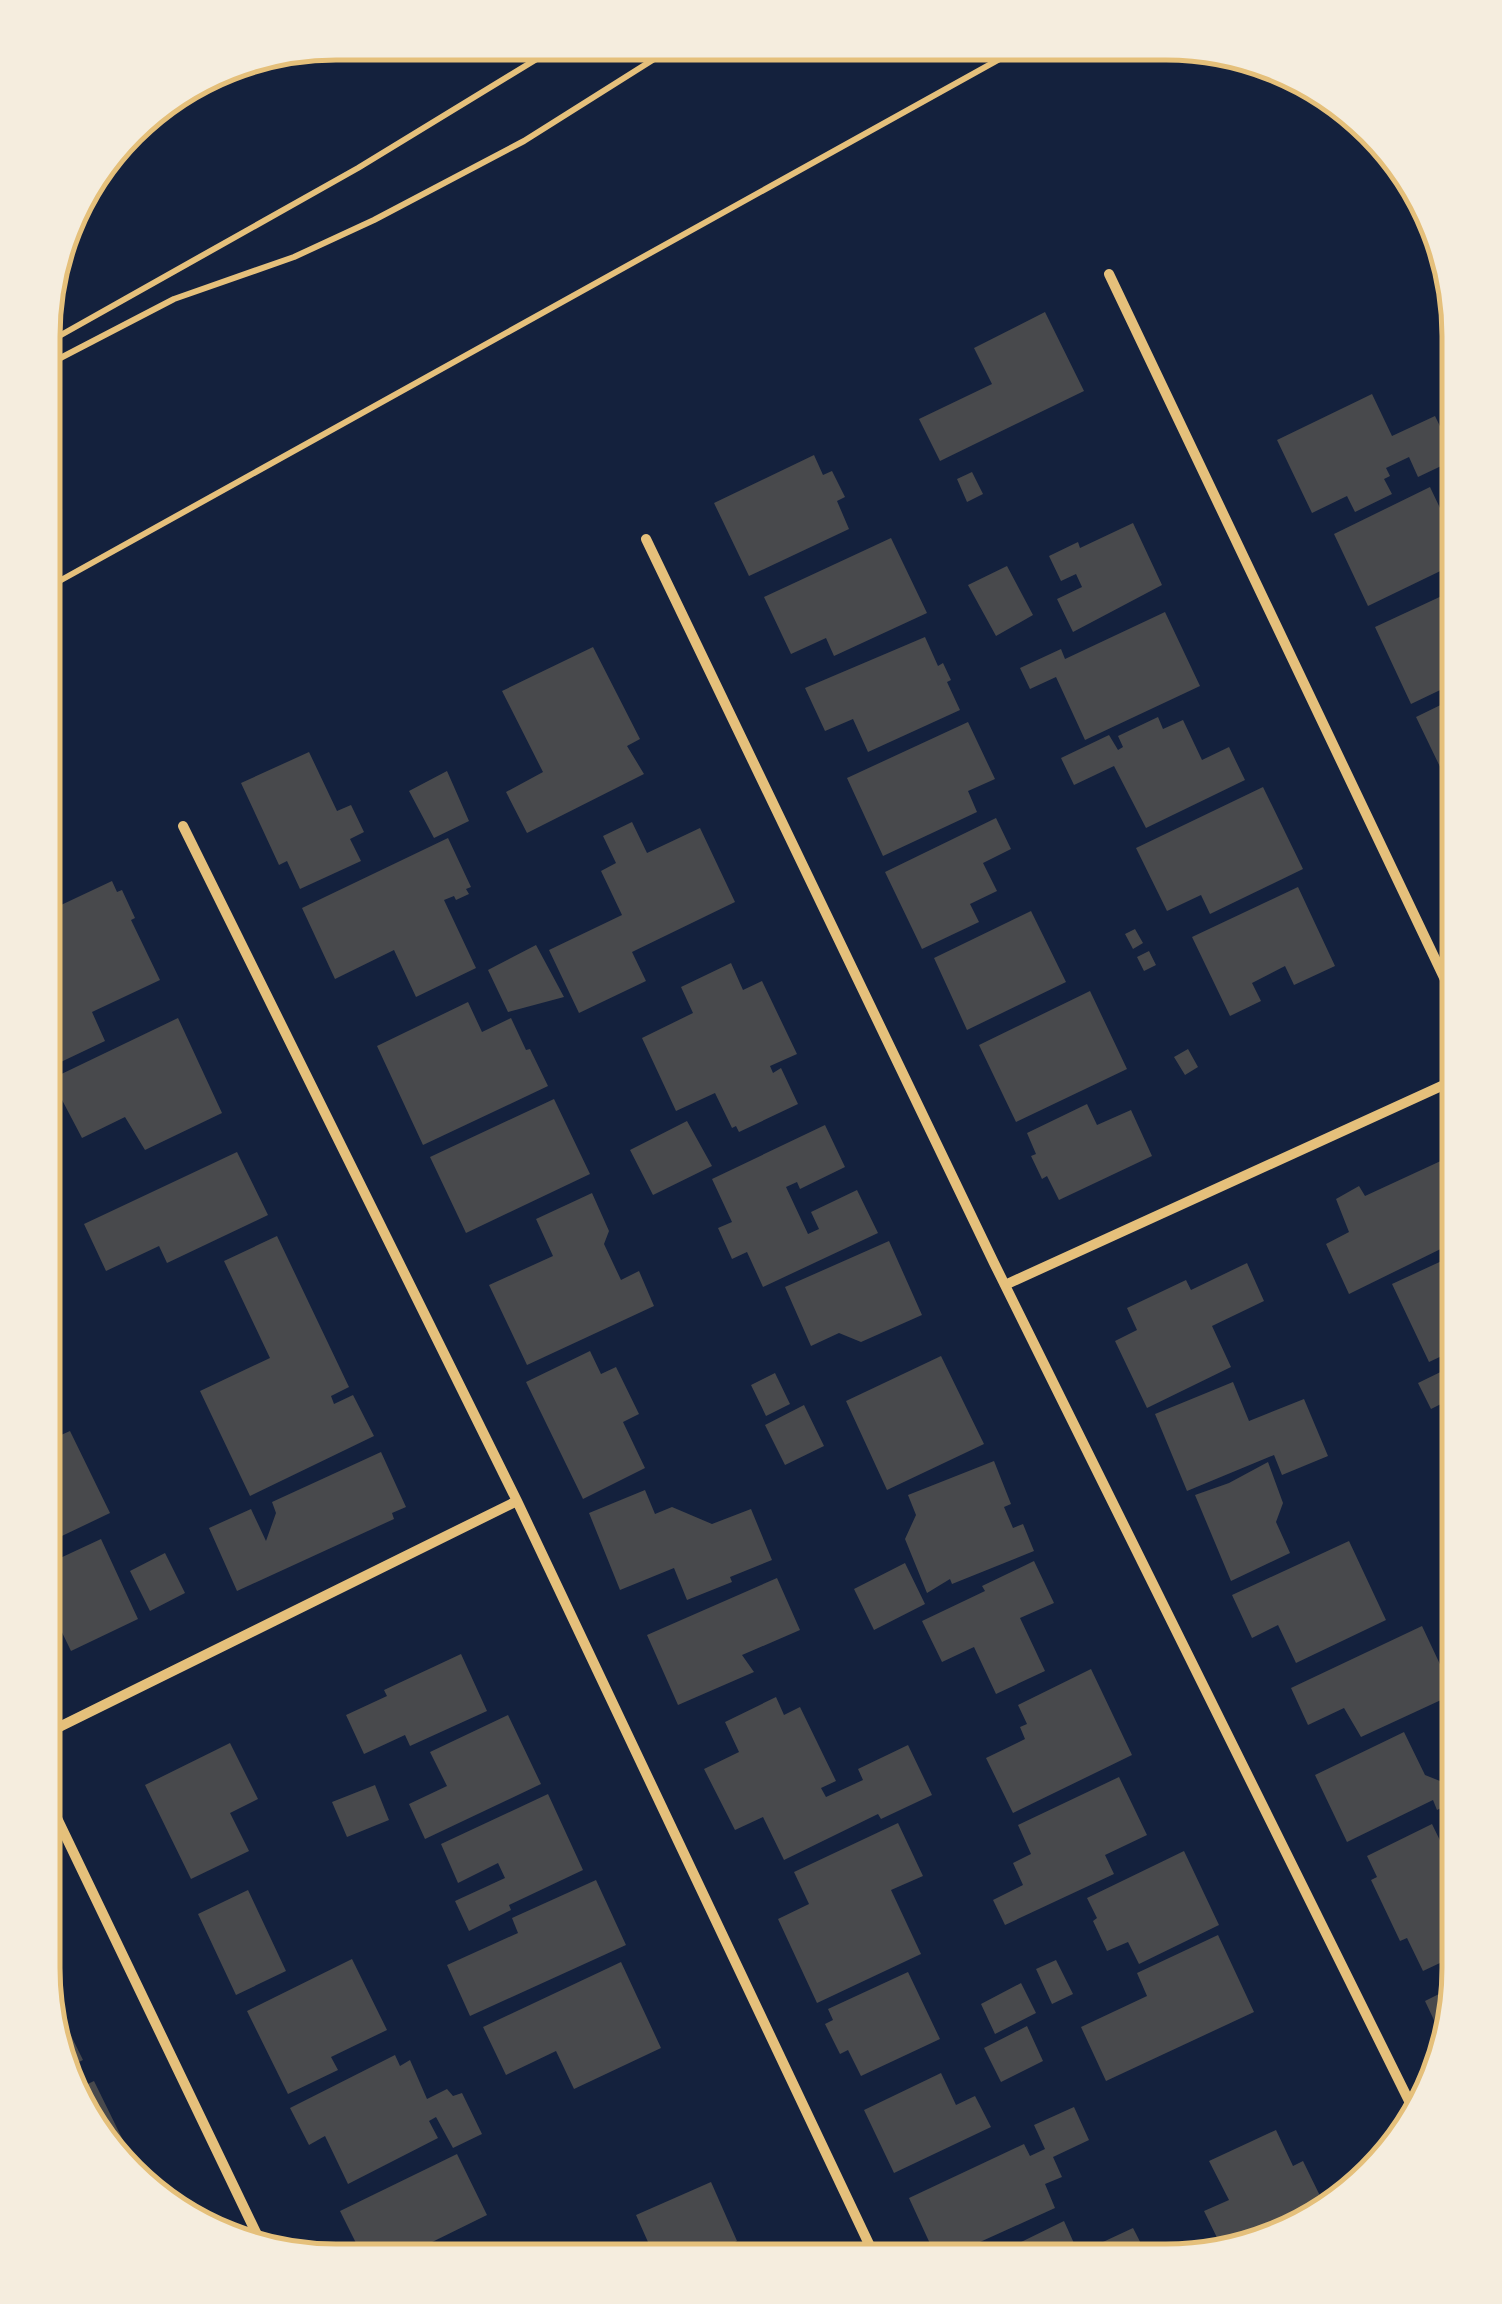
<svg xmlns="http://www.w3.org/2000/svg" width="1502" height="2304" font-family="Montserrat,sans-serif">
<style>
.building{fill:#48494c}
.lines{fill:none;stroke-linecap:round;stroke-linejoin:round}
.path{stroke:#e5c07b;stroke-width:6}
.minor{stroke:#e5c07b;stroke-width:10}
.rim{fill:none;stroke:#e5c07b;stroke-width:5}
</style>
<rect width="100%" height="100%" fill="#14213d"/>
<path class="building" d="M1045 312 1084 391 940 461 919 419 992 384 974 348Z
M1372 394 1392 436 1435 416 1456 459 1418 477 1409 457 1386 468 1390 476 1384 479 1392 494 1355 512 1347 496 1312 513 1277 440Z
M814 455 823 475 832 471 845 497 837 501 849 529 749 576 714 503Z
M972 472 983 494 967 502 957 479Z
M1430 487 1459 548V562L1368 606 1334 534Z
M1133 523 1162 585 1073 632 1057 599 1082 587 1076 574 1061 581 1049 556 1078 542 1080 548Z
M891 538 927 613 834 656 826 638 791 654 764 597Z
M1007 566 1033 615 996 636 968 585Z
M1459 588V681L1411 704 1375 627Z
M1165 612 1200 686 1085 740 1056 677 1030 689 1020 668 1061 649 1065 659Z
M925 637 938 666 943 663 951 680 947 682 960 710 868 752 853 719 825 731 805 688Z
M593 647 640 739 627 746 644 774 527 833 506 792 543 772 502 691Z
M1459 696V791L1447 771 1443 773 1416 717Z
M1158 717 1163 729 1183 720 1202 760 1229 747 1245 780 1146 828 1114 766 1074 785 1061 758 1109 735 1118 750 1123 747 1118 736Z
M968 722 995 779 968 791 977 812 883 856 847 778Z
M309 752 337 811 351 805 364 832 350 839 361 861 300 889 287 861 279 865 241 783Z
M447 771 469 821 434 838 409 791Z
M1263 787 1303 869 1210 914 1201 895 1167 911 1136 848Z
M996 818 1011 849 983 863 997 891 970 904 979 922 922 949 885 872Z
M632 822 647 853 700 828 735 902 632 952 646 981 579 1013 549 950 622 915 601 871 616 863 603 836Z
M448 838 471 887 466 889 469 894 456 900 454 896 444 900 476 968 416 997 394 950 335 979 302 908Z
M112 881 117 892 122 890 135 918 131 920 160 980 92 1012 105 1041 44 1070V913Z
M1298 887 1335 966 1294 985 1285 966 1252 983 1261 1001 1230 1016 1192 937Z
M1031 911 1066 982 967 1030 934 958Z
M1135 929 1143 943 1133 949 1125 934Z
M536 945 564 997 508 1012 488 970Z
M1149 951 1156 965 1144 971 1137 957Z
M731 963 743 990 762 981 797 1054 770 1066 773 1073 781 1068 798 1104 739 1132 736 1126 732 1128 715 1093 676 1111 642 1038 693 1013 681 987Z
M1090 991 1127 1069 1016 1122 979 1045Z
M468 1002 482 1032 511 1018 526 1050 530 1049 548 1086 423 1145 377 1046Z
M178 1018 222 1113 145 1150 125 1117 82 1138 51 1079Z
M1188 1049 1198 1067 1185 1075 1174 1057Z
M554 1099 590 1174 466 1233 430 1157Z
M1087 1104 1097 1125 1131 1110 1152 1156 1059 1200 1047 1176 1042 1179 1031 1156 1036 1154 1027 1133Z
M687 1121 712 1166 653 1195 630 1150Z
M825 1125 845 1167 800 1189 797 1182 786 1187 808 1234 819 1229 811 1212 857 1190 878 1233 763 1287 747 1252 732 1259 718 1228 732 1222 712 1179Z
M237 1152 268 1215 167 1263 159 1246 106 1271 84 1224Z
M1445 1159 1459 1190V1240L1349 1294 1326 1244 1349 1232 1336 1199 1359 1186 1365 1196Z
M592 1193 609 1231 604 1244 621 1280 639 1271 654 1306 527 1365 489 1285 553 1256 536 1219Z
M277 1236 349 1387 331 1396 334 1404 353 1395 374 1436 250 1496 200 1391 270 1358 224 1261Z
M889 1241 922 1315 861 1342 839 1333 811 1346 785 1287Z
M1459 1253V1348L1429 1362 1392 1284Z
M1247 1263 1264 1301 1212 1326 1231 1367 1147 1408 1115 1341 1137 1330 1127 1308 1186 1280 1191 1290Z
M590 1351 601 1374 616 1367 639 1414 623 1422 645 1468 583 1499 526 1382Z
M941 1356 984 1444 887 1490 846 1401Z
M1459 1363V1421L1456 1423 1445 1402 1431 1409 1418 1383Z
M775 1373 790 1404 766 1416 751 1385Z
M1233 1382 1249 1421 1304 1399 1328 1456 1282 1475 1274 1455 1187 1491 1155 1414Z
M804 1405 824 1446 785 1465 765 1425Z
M70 1431 110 1513 43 1545V1443Z
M381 1452 406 1507 392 1513 394 1519 237 1591 209 1528 251 1509 266 1541 276 1513 272 1502Z
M994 1461 1011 1504 1004 1507 1013 1528 1023 1524 1034 1551 952 1584 950 1579 927 1593 905 1539 916 1515 908 1495Z
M1268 1462 1283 1503 1276 1522 1290 1553 1231 1581 1195 1495 1229 1483Z
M645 1490 655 1514 672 1507 712 1524 751 1509 772 1560 730 1577 732 1582 687 1600 674 1568 620 1590 589 1513Z
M101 1539 138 1619 71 1651 43 1593V1566Z
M1349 1541 1386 1620 1296 1663 1278 1625 1252 1638 1232 1595Z
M165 1553 185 1593 150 1611 130 1571Z
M1034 1561 1054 1603 1020 1618 1045 1671 996 1694 974 1647 942 1662 922 1621 985 1591 982 1586Z
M905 1563 925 1604 874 1630 854 1589Z
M777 1578 800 1630 742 1655 754 1672 678 1705 647 1635Z
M1422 1626 1454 1694 1361 1737 1344 1708 1308 1725 1291 1688Z
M461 1654 487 1711 410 1746 405 1735 364 1754 346 1715 387 1696 384 1690Z
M1091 1669 1132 1755 1013 1813 986 1758 1025 1739 1020 1727 1027 1724 1018 1705Z
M776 1697 784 1715 800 1707 836 1781 821 1788 826 1797 863 1780 858 1769 908 1745 932 1795 881 1819 878 1814 784 1860 763 1817 735 1830 704 1769 739 1752 725 1722Z
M508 1715 541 1784 425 1839 409 1804 447 1786 430 1752Z
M1404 1732 1425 1775 1440 1781 1459 1772V1799L1437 1810 1433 1800 1347 1842 1315 1775Z
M230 1743 258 1799 230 1813 249 1851 191 1879 145 1785Z
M1119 1777 1147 1835 1105 1855 1114 1874 1005 1925 993 1900 1023 1885 1013 1863 1031 1854 1018 1825Z
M375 1785 389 1820 347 1837 332 1802Z
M548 1794 583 1870 509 1905 511 1910 469 1931 455 1901 505 1878 498 1863 458 1883 441 1844Z
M898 1823 923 1876 891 1890 921 1954 817 2003 778 1919 809 1904 794 1872Z
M1432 1824 1449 1859 1459 1854V1954L1423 1971 1407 1938 1400 1941 1371 1880 1377 1877 1367 1856Z
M1184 1851 1219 1925 1139 1964 1128 1942 1107 1951 1093 1921 1097 1918 1087 1898Z
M596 1880 626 1945 470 2016 447 1965 518 1933 512 1918Z
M248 1890 286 1971 236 1995 198 1914Z
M1218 1935 1254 2012 1106 2081 1081 2027 1147 1996 1137 1973Z
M352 1959 387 2030 331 2057 338 2070 288 2094 247 2011Z
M1056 1960 1073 1994 1052 2004 1036 1969Z
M621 1962 661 2048 574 2089 556 2051 506 2075 483 2027Z
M908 1972 940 2039 861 2076 848 2050 840 2054 825 2024 833 2020 828 2009Z
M1021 1983 1036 2013 995 2034 981 2004Z
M1459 1984V1987L1441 2035 1425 2001Z
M48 1989 83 2060 63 2070 47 1990Z
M1027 2026 1043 2061 1001 2082 984 2048Z
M395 2055 400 2066 410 2060 427 2099 447 2089 453 2096 462 2093 482 2134 453 2148 436 2117 429 2121 438 2138 348 2184 325 2136 309 2145 290 2108Z
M941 2073 956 2105 975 2096 991 2127 894 2173 864 2110Z
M94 2081 139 2173 137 2174 73 2091Z
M1074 2107 1089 2140 1053 2157 1062 2177 1045 2184 1055 2208 938 2261 909 2198 1024 2144 1030 2156 1045 2149 1034 2125Z
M1276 2130 1293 2166 1303 2161 1324 2204 1279 2239 1223 2250 1204 2211 1229 2200 1209 2161Z
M457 2154 487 2215 424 2246 430 2259H364L340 2211Z
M711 2182 737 2241 696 2260H656L636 2215Z
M1064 2221 1082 2261H982Z
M1133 2228 1150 2261H1097L1090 2248Z"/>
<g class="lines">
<path class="path" d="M1132 45H1138
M45 344 358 168 563 43
M45 366 174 299 294 257 374 220 524 141 678 44
M45 589 1025 45"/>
<path class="minor" d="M1109 274 1459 1009
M646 539 994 1263 1413 2109
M183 826 517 1501 877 2261
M1005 1285 1459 1078
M43 1735 517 1501
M43 1789 261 2243"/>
</g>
<path d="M0 0H1502V2304H0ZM336 60H1166A276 276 0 0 1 1442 336V1968A276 276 0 0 1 1166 2244H336A276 276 0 0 1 60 1968V336A276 276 0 0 1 336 60Z" fill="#f5edde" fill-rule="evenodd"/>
<path class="rim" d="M336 60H1166A276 276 0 0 1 1442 336V1968A276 276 0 0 1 1166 2244H336A276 276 0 0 1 60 1968V336A276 276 0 0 1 336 60Z"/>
</svg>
